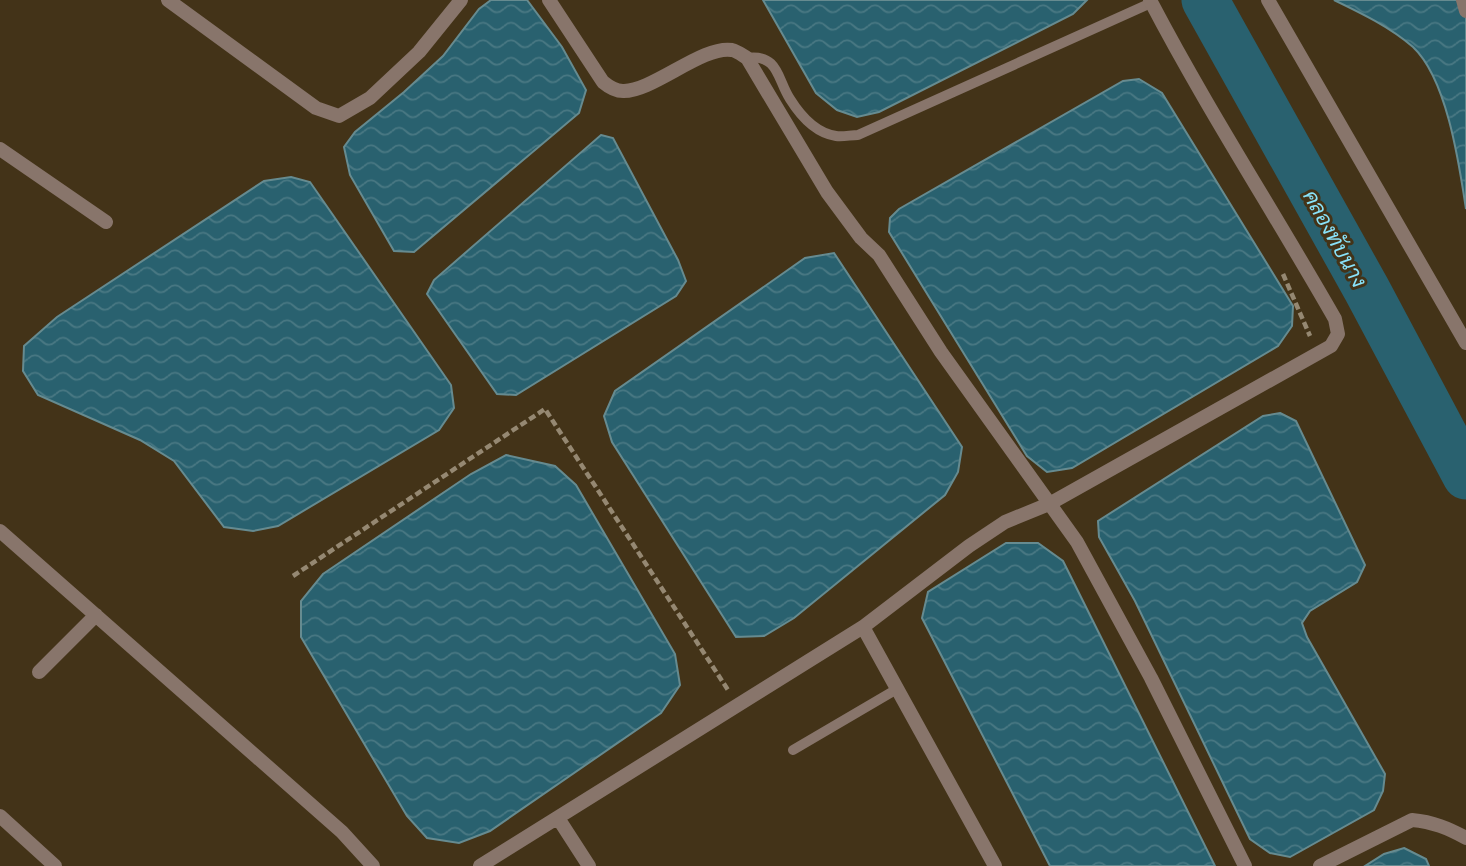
<svg xmlns="http://www.w3.org/2000/svg" width="1466" height="866" font-family="Georgia,Sarabun,serif">
<style>
.water{fill:url(#water-waves);stroke:#668b90;stroke-width:2}
.lines{fill:none;stroke-linecap:round;stroke-linejoin:round}
.river{stroke:#29616f;stroke-width:47}
.path{stroke:#958872;stroke-width:4.5;stroke-dasharray:7 3.5;stroke-linecap:butt}
.service{stroke:#88756b;stroke-width:10}
.minor{stroke:#88756b;stroke-width:14}
.labels{text-anchor:middle;dominant-baseline:central;stroke-width:6;stroke-linejoin:round;paint-order:stroke}
.water-label{font-size:21px;font-style:italic;fill:#89e3fa;stroke:#433318}
</style>
<defs>
<pattern id="water-waves" width="16" height="10" patternUnits="userSpaceOnUse" patternTransform="scale(1.75)"><rect width="16" height="10" fill="#29616f"/><path d="M0 5q4-4 8 0t8 0" fill="none" stroke="#497883"/></pattern>
</defs>
<rect width="100%" height="100%" fill="#433318"/>
<path class="water" d="M491 0H527L562 47 586 90 579 113 414 252 394 251 350 175 344 147 355 132 404 92 443 56 479 9Z
M763 0H1087L1073 14 879 112 857 117 837 110 816 93Z
M1334 0H1466V209C1459 163 1447 79 1413 47 1390 27 1361 13 1334 0Z
M1139 79 1162 93 1293 306 1292 326 1278 346 1072 468 1047 472 1027 456 889 232 890 218 899 209 1123 81Z
M601 135 613 138 678 260 686 281 676 296 516 395 497 394 427 294 434 280Z
M291 177 310 182 451 385 454 408 439 430 278 526 253 531 224 527 174 461 140 440 38 395 23 371 24 346 57 317 264 181Z
M834 253 962 447 958 472 945 495 794 618 764 636 736 637 612 442 604 416 615 391 805 258Z
M1280 413 1296 421 1365 565 1357 582 1310 611 1302 623 1307 637 1385 774 1383 791 1374 810 1290 857 1270 853 1250 839 1135 601 1099 537 1098 521 1263 416Z
M506 455 555 466 576 485 675 654 680 685 661 713 490 831 459 843 427 838 407 816 301 637V601L323 574 471 474Z
M1006 543H1038L1063 561 1215 866H1050L922 618 928 592Z
M1404 848 1426 859 1429 866H1365L1384 854Z"/>
<g class="lines">
<path class="river" d="M1205 0 1367 290 1466 476"/>
<path class="path" d="M1283 274 1310 336
M293 576 545 409 728 690"/>
<path class="service" d="M747 58C779 54 777 79 790 99 800 115 816 133 836 136 843 137 851 135 858 135L1151 3
M793 750 897 689"/>
<path class="minor" d="M168 0 316 108 339 116 370 98 419 52 461 0
M549 0 603 82C609 87 615 91 623 91 652 92 703 45 732 50 737 51 742 55 747 58L827 192 861 238 879 255 941 352 1077 542 1151 678 1245 866
M1268 0 1466 343
M1463 0 1466 11
M0 149 106 222
M0 531 342 832 373 866
M863 627 995 866
M39 672 96 615
M0 816 55 866
M558 818 589 866
M480 866 863 627 969 546 1005 522 1049 504 1331 346 1338 334 1335 319C1274 212 1207 109 1150 0
M1320 866 1412 820C1433 822 1448 828 1466 838"/>
</g>
<g class="labels">
<g class="water-label">
<text transform="translate(1336 238) rotate(61)">คลองทับนาง</text>
</g>
</g>
</svg>
